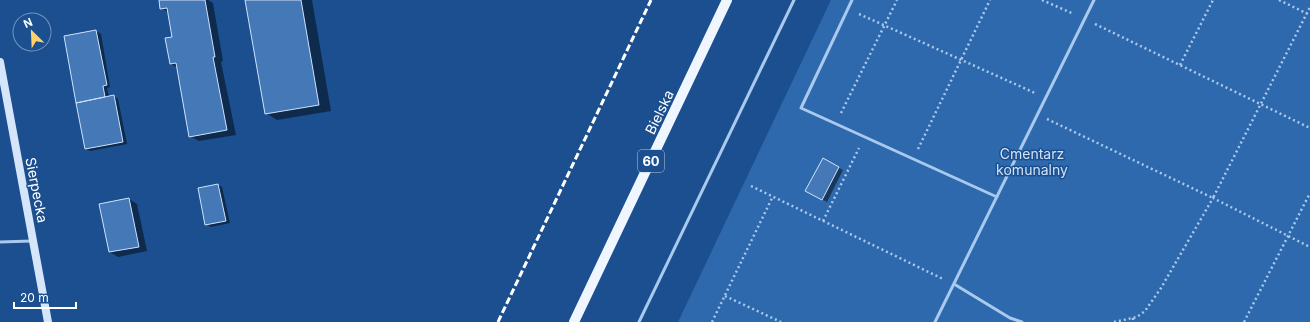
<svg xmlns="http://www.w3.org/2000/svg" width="1310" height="322" font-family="Inter,sans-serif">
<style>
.green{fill:#2e69ad}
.shadow{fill:#0007}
.building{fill:#4478b7;stroke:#cfe3fa}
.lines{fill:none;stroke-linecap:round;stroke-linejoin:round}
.path{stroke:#a9c9ee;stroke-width:2.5;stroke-dasharray:2 3;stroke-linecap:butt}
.lane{stroke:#a9c9ee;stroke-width:3}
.secondary{stroke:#d6e6fa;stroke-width:8}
.primary{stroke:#f0f6ff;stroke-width:10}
.rail{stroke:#fff;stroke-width:3;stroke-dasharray:7 3;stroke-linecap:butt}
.labels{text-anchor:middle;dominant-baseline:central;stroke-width:3;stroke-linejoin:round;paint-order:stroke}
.shield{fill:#1b4f8f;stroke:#bbcadd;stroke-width:1}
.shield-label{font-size:13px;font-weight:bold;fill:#fff}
.street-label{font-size:14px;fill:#fff;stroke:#1b4f8f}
.park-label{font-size:14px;fill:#cfe3fa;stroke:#1b4f8f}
</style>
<rect width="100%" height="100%" fill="#1b4f8f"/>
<path class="green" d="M831 0H1310V322H678Z"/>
<path class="shadow" d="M160 0H208L213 3 223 61 221 62 236 135 199 141 190 136 178 68 171 64 173 38 168 12 161 8Z
M246 0H312L331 111 277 120 266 113Z
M96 31 101 34 110 87 107 88 109 97 114 96 118 99 127 144 90 151 86 149 65 37Z
M823 159 843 170 827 202 806 191Z
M218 185 222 187 230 223 211 227 206 224Z
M129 199 137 204 147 251 118 257 110 252Z"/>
<path class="building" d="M159 0H205L215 57H213L227 130 189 137 176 63 170 64 165 38 172 37 167 8 160 9Z
M245 0H301L319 105 265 114Z
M96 30 107 85 103 86 105 97 76 103 64 36Z
M114 95 123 142 85 149 76 103Z
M823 158 839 167 822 200 805 191Z
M218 184 226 221 205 225 198 188Z
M129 198 139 247 109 252 99 204Z"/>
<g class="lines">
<path class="path" d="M1042 0 1074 14
M1279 0 1310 15
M859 14 1035 93
M1095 24 1310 128
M1180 65 1213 0
M841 113 897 0
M1047 119 1213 198 1310 7
M918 149 990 0
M751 186 943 279
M823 221 859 148
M725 296 781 322
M1133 318V322
M712 322 773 196
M1114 322 1137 317 1145 311 1161 288 1213 198 1310 247
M1244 322 1310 193"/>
<path class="lane" d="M852 0 801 108 997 197
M0 242 32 241
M954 284 1010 318 1022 322
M639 322 794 0
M935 322 1094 0"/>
<path class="secondary" d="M0 62 48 322"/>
<path class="primary" d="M574 322 727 0"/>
<path class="rail" d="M498 322 651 0"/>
</g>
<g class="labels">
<rect class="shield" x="638" y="150" width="26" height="22" rx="3"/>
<g class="shield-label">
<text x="651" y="161">60</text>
</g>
<g class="street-label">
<text transform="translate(659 112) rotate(-64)">Bielska</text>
<text transform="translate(37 190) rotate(79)">Sierpecka</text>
</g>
<g class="park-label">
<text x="1032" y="153">Cmentarz<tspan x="1032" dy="16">komunalny</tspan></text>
</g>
</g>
<g transform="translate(32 32) rotate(336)"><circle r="19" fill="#1b4f8f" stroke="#7695bc"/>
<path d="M0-3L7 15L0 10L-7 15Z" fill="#ffd166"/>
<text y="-6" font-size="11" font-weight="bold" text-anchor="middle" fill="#ffffff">N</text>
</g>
<path d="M14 302v6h62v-6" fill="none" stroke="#ffffff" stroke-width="2"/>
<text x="20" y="302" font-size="12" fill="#ffffff" stroke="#1b4f8f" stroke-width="3" paint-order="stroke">20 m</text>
</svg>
